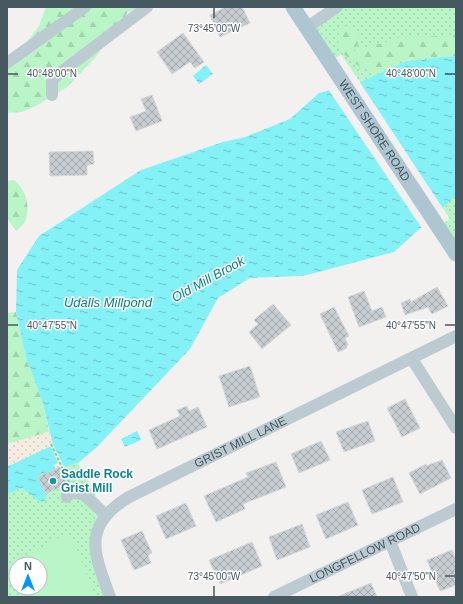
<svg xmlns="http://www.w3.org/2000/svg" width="463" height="604" font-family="Arial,sans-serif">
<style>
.grass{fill:url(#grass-dots);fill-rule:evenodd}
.forest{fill:url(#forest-firs)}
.sand{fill:url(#sand-dots)}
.garden{fill:#baf5c7}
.water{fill:url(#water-ripples)}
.pier{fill:#f3f0f0}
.building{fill:url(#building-cross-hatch);stroke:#d3d7dc}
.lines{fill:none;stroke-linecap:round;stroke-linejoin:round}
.path{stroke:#6ed792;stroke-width:2;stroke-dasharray:3 2;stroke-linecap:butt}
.minor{stroke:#bccbd1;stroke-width:12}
.major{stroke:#adc6d2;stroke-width:15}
.ticks{fill:none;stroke:#465860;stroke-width:1.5}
.culture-dot{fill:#0f9aa8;stroke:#fff;stroke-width:1.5}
.labels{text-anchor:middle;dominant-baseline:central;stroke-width:3;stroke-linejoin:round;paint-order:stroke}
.street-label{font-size:12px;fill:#465860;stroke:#fff}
.culture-label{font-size:12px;font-weight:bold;fill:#0d838f;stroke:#fff;text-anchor:start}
.water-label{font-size:13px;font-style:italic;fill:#058087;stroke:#fff}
.ticks-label{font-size:10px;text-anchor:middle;fill:#465860;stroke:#fff;stroke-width:3;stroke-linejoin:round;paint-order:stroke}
</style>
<defs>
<pattern id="grass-dots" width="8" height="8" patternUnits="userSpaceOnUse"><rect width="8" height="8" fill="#baf5c7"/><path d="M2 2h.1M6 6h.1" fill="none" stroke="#a1d4ae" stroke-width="1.8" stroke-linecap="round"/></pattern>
<pattern id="forest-firs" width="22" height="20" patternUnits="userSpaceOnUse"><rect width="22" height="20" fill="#baf5c7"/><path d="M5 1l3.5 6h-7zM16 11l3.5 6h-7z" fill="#a1d4ae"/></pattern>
<pattern id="sand-dots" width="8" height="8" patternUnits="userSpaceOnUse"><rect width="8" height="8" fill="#f5ebe0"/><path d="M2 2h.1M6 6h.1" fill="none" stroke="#d3ccc3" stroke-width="1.8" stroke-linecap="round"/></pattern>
<pattern id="water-ripples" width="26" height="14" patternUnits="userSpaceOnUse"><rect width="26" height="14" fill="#83f1f6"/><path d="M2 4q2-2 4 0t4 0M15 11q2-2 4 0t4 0" fill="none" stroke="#6dc6cb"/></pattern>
<pattern id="building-cross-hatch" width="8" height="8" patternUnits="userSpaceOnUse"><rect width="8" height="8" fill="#c7ccd0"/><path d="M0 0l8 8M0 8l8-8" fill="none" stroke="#a3a8ac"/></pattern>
</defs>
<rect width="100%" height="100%" fill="#f3f0f0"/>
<path class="grass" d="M337 7H456V56L407 61 360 82 341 54 329 63 306 28Z
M456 196V253L438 227 450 219 443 208Z
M58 463 64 467 78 463 106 515 96 531 110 597H7V494L22 488 40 502 38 477 56 469 54 465ZM16 564H40V588H16Z"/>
<path class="forest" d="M46 7H144L128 12 95 58 67 87 36 106 22 112 7 113V68L39 26Z
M347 26 355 28C361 41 360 41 353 52L399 38 456 35V56C440 58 422 57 407 61 399 63 392 69 385 71 367 74 347 62 339 46 337 40 339 33 340 28Z
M14 180C26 189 31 207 25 222 23 225 18 229 16 231L7 218V181Z
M16 312 26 358 42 400 49 432 7 444V313Z"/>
<path class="sand" d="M49 432 53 444 50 445 51 447 29 456 21 484H7V444Z"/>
<path class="garden" d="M65 535 72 539 96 597H27L21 588H40V564H16V580L9 565Z"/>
<path class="water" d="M456 56V196L394 252 303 276 250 278 218 298 190 349 96 448 78 463 64 467 58 463 54 465 56 469 38 477 46 494 45 501 40 502 22 488 7 494V467L53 445 42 400 26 358 16 312 17 270 39 236 141 170 223 142 245 137 290 119 319 93 360 82 407 61Z
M206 65 213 74 199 84 193 76Z
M137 431 141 440 125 447 121 439Z"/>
<path class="pier" d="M359 81 444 210 423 230 328 89Z
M53 444 64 467 62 468 58 466 56 469 54 465 58 463 50 445Z"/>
<path class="building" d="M226 7H242L250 23 220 37 210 15Z
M183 33 204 62 195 68 190 62 172 74 157 52Z
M152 95 162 121 136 131 130 117 146 111 141 99Z
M93 151 94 164 87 165V175L50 176 49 152Z
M437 287 448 306 432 314 428 307 405 315 401 303 410 299 411 302Z
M364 291 372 311 382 307 386 317 359 327 348 297Z
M273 304 291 325 262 349 249 332 258 324 254 320Z
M334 307 349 336 345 338 348 345 346 346 347 348 338 352 320 314Z
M250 366 260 397 229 407 219 376Z
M405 399 420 428 402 437 387 408Z
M187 406 189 411 198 407 207 427 157 449 149 430 180 416 177 410Z
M368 421 375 441 344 452 336 432Z
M321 441 330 460 299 473 291 454Z
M442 460 451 478 420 494 409 473 426 464V466Z
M276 462 286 487 243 504 245 509 216 522 204 496 248 477 246 473Z
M60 467 67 484 46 494 38 477Z
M393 477 403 502 372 514 362 490Z
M348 502 358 525 326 539 316 515Z
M186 503 196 526 166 539 156 516Z
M302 524 310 547 277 560 269 537Z
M142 531 152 553 148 555 151 563 134 570 121 540Z
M252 542 262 566 220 584 209 560Z
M452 550 456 561V585L440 591 427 560Z
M371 583 377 597H337Z"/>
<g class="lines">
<path class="path" d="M51 444 69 482"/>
<g class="minor">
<path d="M306 28 337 7"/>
<path d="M7 63 85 7"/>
<path d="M52 95V82L56 76 147 7"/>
<path d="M412 359 456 428"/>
<path d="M67 497 69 492 83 494 106 515"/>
<path d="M390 541 412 597"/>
<path id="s1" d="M110 597C94 553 81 526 129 497L456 336"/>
<path id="s2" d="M274 597 456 509"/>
</g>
<path class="major" id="s3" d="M293 7 456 254"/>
</g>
<path class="ticks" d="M214 8V18M8 74H18M445 74H455M8 325H18M445 325H455M445 576H455M214 586V596"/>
<circle class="culture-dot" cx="53" cy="481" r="4"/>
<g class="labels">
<g class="street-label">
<text stroke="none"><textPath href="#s3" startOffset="148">WEST SHORE ROAD</textPath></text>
<text stroke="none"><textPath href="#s1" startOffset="240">GRIST MILL LANE</textPath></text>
<text stroke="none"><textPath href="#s2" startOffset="101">LONGFELLOW ROAD</textPath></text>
</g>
<g class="culture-label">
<text x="61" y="474">Saddle Rock<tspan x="61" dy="14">Grist Mill</tspan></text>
</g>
<g class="water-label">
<text transform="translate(208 279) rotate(-29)">Old Mill Brook</text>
<text x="108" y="302">Udalls Millpond</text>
</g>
</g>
<g class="ticks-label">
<text x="214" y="32">73°45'00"W</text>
<text x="52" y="77">40°48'00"N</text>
<text x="411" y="77">40°48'00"N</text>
<text x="52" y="329">40°47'55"N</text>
<text x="411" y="329">40°47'55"N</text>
<text x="214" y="580">73°45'00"W</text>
<text x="411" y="580">40°47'50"N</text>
</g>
<rect width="463" height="604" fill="none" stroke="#465860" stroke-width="16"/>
<g transform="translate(28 576)"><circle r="19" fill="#ffffff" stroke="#b5bcbf"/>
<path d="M0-3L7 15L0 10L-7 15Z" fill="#0497f9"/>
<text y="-6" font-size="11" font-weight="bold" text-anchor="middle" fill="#465860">N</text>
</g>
</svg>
